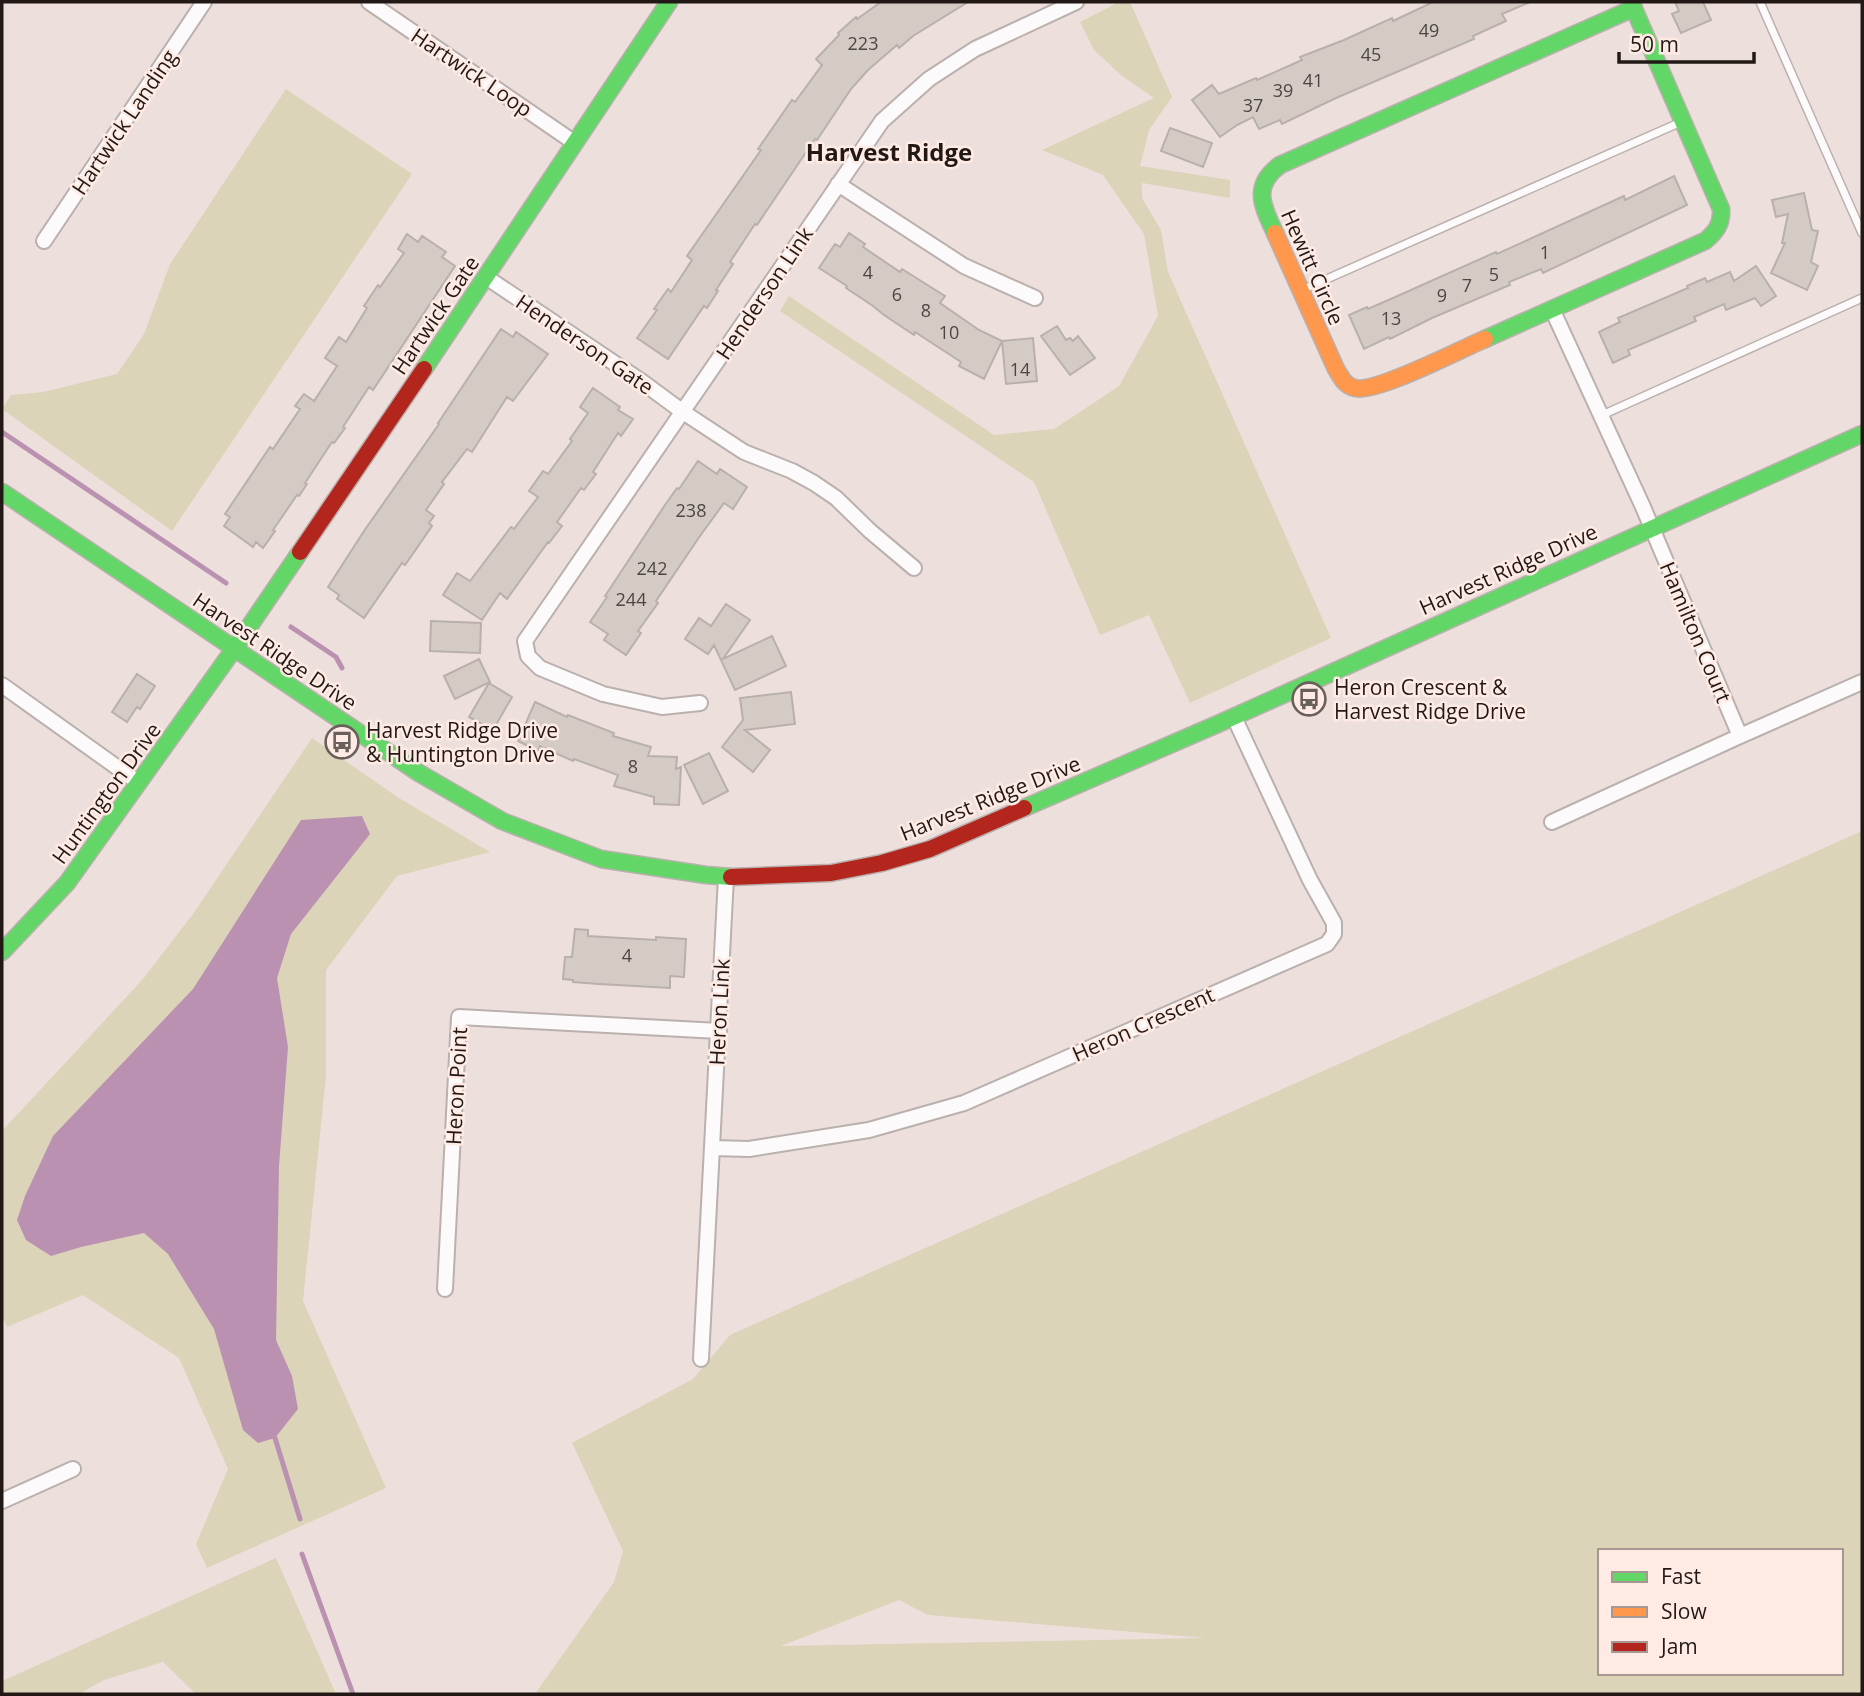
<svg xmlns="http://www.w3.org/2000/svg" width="1864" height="1696" font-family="'Open Sans',sans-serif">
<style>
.green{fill:#dbd4b8;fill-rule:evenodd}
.water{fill:#bb91b1}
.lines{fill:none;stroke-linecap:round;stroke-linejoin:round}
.stream{stroke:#bb91b1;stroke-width:5}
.building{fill:#d4cbc5;stroke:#b9b0ab;stroke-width:2}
.lane-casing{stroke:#bab0ad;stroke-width:10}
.street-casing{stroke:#bab0ad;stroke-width:18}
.fast-casing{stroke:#bab0ad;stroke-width:19}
.slow-casing{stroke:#bab0ad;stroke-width:19}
.jam-casing{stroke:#bab0ad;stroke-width:19}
.lane{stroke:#fcfafa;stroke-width:7}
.street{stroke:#fcfafa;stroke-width:14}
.fast{stroke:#63d668;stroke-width:16}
.slow{stroke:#ff974d;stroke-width:16}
.jam{stroke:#b3261e;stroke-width:16}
.labels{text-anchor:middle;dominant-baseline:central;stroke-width:5;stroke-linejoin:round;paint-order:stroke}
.number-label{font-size:18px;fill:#4e4642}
.street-label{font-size:21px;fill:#221916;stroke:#ffebe4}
.poi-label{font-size:21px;fill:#221916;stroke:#ffebe4;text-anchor:start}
.quarter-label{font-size:24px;font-weight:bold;fill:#221916;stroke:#ffebe4}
</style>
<rect width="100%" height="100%" fill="#ede0dc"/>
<path class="green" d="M1119 2H1130L1172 97 1149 130 1140 166 1230 180V198L1142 183V198L1161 230 1168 272 1331 638 1190 703 1149 615 1100 635 1034 482 780 311 789 296 994 435 1054 429 1119 386 1158 316 1144 234 1103 175 1042 150 1154 98 1122 76 1094 50 1080 22Z
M286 89 412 174 172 531 2 409 11 395 43 392 117 374 144 334 170 264Z
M312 738 399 798 490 852 397 876 326 970V1076L303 1301 386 1488 207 1568 196 1544 228 1469 179 1358 83 1295 7 1327 2 1316V1131L143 979 193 914Z
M1862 831V1694H535L614 1582 623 1551 572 1443 693 1379 730 1335ZM1600 1551H1841V1673H1600ZM899 1600 928 1615 1206 1638 781 1646Z
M276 1558 336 1694H196L163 1662 104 1680 79 1694H2V1681Z"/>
<path class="water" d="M362 816 370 834 291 934 277 978 288 1047 279 1166 276 1340 292 1376 298 1409 275 1438 258 1443 243 1430 214 1329 168 1254 144 1233 81 1247 51 1256 26 1240 17 1220 25 1196 53 1136 193 989 301 820Z"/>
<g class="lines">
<path class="stream" d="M2 432 226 583
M291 627 336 657 342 668
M275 1438 300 1519
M302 1554 353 1694"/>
</g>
<path class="building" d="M881 2H968L913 36 899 48 897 45 868 70 851 89 817 140 815 139 757 225 755 224 730 262 733 264 716 290 718 291 707 308 704 306 668 359 637 338 657 310 654 309 668 289 671 292 692 260 687 256 761 150 758 149 792 100 795 102 822 65 816 59 839 35 838 33 856 17 857 19Z
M1433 2H1530L1502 14 1506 21 1473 36 1474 39 1336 98 1282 124 1280 120 1259 129 1253 117 1237 125 1220 137 1192 100 1212 85 1219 94 1256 78 1257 80 1302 60 1300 57 1344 40 1392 18 1393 21Z
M1675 2H1703L1711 20 1681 33 1672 14 1679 11Z
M1170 128 1212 143 1203 167 1161 151Z
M1674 176 1687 205 1543 273 1541 269 1509 282 1510 285 1432 318 1390 339 1389 337 1364 349 1349 315 1367 307 1368 309 1393 298 1496 252 1497 254 1624 196 1625 200Z
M1804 193 1812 230 1818 231 1811 262 1818 266 1807 290 1771 273 1785 243H1782L1788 214 1776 217 1772 200Z
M849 233 865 244 863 247 900 272 902 269 945 296 940 303 979 330 1002 341 984 379 959 366 961 362 915 332 914 335 884 315 873 306 846 288 847 286 819 268 835 244 840 247Z
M407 234 418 242 422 236 446 252 442 257 455 266 373 390 369 387 343 427 345 428 334 443 332 442 305 483 307 484 299 496 297 495 273 530 275 531 263 548 256 542 253 547 224 526 230 517 225 514 270 447 273 449 300 409 295 406 304 394 314 401 337 366 325 358 339 337 346 342 367 308 364 306 378 285 380 287 404 253 398 249Z
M1756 266 1776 296 1761 306 1755 298 1726 310 1724 304 1694 317 1696 321 1628 350 1630 355 1613 363 1599 332 1620 322 1618 318 1688 288 1687 286 1705 278 1707 282 1730 272 1734 281Z
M1057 326 1066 340 1070 338 1073 341 1078 336 1095 358 1070 375 1041 336Z
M501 329 513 337 516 332 548 354 513 401 507 397 472 452 467 449 442 482 444 484 426 510 434 516 429 523 432 526 405 565 402 563 364 618 337 599 339 595 328 587 364 531 439 424 438 423Z
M1033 338 1037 381 1006 384 1002 341Z
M593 388 620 407 618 410 633 419 621 436 618 433 593 472 596 474 584 490 581 488 557 522 562 526 549 543 548 542 507 599 500 593 482 620 443 595 457 573 470 581 511 527 514 529 538 497 529 491 543 471 548 474 572 441 570 439 588 413 580 407Z
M698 461 717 474 720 469 747 487 733 509 724 503 700 536 656 601 658 603 638 631 641 633 626 655 604 640 608 634 590 622 607 597 605 596 665 505 677 488 679 489Z
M726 604 750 620 723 659 772 636 786 666 735 690 714 645 708 654 685 639 699 618 711 626Z
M431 621 481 623 480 653 430 651Z
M479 659 490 682 455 699 444 676Z
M137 674 155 686 140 709 137 707 127 722 112 712Z
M489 683 512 697 493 730 469 717Z
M791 692 795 724 745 730 770 750 753 772 722 747 743 720 740 698Z
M535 702 567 717 568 715 614 733 613 736 651 747 648 756 677 757 676 769 681 767 679 805 654 804V797L614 786 618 775 574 759 573 761 540 746 538 751 518 741Z
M709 753 728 791 703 804 684 765Z
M575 929 588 930V936L656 940V937L686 939 684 977 670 976V988L599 984 573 982V980L563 979 565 957H572Z"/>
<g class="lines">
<defs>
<path id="lane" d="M1760 2 1862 233
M1302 290 1681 122
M1600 416 1862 298"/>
<path id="street" d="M369 2 575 143
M838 184 964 266 1035 298
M44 241 204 2
M486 277 641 381 683 412 744 452 792 471 814 483 836 498 870 531 914 568
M1552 309 1643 507 1740 736
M2 685 139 783
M700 703 662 707 603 694 540 668 528 656 525 641 882 121 929 79 975 49 1076 2
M1552 822 1740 736 1862 682
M712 1148 749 1149 869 1130 964 1103 1327 944 1334 934V923L1310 880 1234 717
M445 1289 459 1017 719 1031
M701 1359 726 877
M2 1501 73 1469"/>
<path id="fast" d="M1275 233C1263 207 1251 186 1280 165L1634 8
M1485 339 1705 241C1716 232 1722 224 1721 209L1631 2
M424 369 669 2
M2 492 419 773 502 821 601 859 706 875 731 877
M1024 808 1220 723 1862 434
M2 952 67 883 234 649 300 552"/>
<path id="slow" d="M1275 233 1336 369C1341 377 1345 386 1355 388 1375 394 1461 349 1485 339"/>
<path id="jam" d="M300 552 424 369
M731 877 831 873 882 863 930 849 1024 808"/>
</defs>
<use href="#lane" class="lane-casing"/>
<use href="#street" class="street-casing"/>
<use href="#fast" class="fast-casing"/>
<use href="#slow" class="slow-casing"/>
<use href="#jam" class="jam-casing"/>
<use href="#lane" class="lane"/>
<use href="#street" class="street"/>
<use href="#fast" class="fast"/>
<use href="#slow" class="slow"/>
<use href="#jam" class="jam"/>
</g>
<defs>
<symbol id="bus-ring" viewBox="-11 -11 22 22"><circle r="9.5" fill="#ffebe4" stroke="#695f5b" stroke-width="1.5"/><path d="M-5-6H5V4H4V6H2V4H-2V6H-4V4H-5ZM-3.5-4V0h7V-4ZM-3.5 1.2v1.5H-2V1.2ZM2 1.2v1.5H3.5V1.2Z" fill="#695f5b"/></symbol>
</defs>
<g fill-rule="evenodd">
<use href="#bus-ring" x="1290" y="680" width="38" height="38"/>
<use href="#bus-ring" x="323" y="723" width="38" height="38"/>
</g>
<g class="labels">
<g class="number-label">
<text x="1429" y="30">49</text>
<text x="863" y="43">223</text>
<text x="1371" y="54">45</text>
<text x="1313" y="80">41</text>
<text x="1283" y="90">39</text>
<text x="1253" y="105">37</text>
<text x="1545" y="252">1</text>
<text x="868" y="272">4</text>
<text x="1494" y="274">5</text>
<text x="1467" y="285">7</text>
<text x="897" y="294">6</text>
<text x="1442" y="295">9</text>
<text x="926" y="310">8</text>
<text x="1391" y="318">13</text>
<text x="949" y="332">10</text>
<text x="1020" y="369">14</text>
<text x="691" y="510">238</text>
<text x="652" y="568">242</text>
<text x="631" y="599">244</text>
<text x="633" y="766">8</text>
<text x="627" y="955">4</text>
</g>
<g class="street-label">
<text transform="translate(472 72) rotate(34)">Hartwick Loop</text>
<text transform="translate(124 122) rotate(-56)">Hartwick Landing</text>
<text transform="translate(1313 267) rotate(66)">Hewitt Circle</text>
<text transform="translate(764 293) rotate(-56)">Henderson Link</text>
<text transform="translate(435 315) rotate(-56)">Hartwick Gate</text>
<text transform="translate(585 344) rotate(34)">Henderson Gate</text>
<text transform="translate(1508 569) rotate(-24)">Harvest Ridge Drive</text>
<text transform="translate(1696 632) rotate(67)">Hamilton Court</text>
<text transform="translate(275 651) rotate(34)">Harvest Ridge Drive</text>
<text transform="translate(106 793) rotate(-54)">Huntington Drive</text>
<text transform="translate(990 798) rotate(-22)">Harvest Ridge Drive</text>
<text transform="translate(719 1012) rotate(-87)">Heron Link</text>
<text transform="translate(1143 1024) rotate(-24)">Heron Crescent</text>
<text transform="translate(456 1086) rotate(-87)">Heron Point</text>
</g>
<g class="poi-label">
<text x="1334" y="687">Heron Crescent &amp;<tspan x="1334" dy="24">Harvest Ridge Drive</tspan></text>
<text x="366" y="730">Harvest Ridge Drive<tspan x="366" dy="24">&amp; Huntington Drive</tspan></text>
</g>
<g class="quarter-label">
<text x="889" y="151">Harvest Ridge</text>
</g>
</g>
<rect width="1864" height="1696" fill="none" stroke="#221916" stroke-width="7"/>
<rect x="1598" y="1549" width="245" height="126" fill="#ffebe4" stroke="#a79792" stroke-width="2"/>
<rect x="1612" y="1572" width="35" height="10" fill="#63d668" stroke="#a79792" stroke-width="2"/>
<text x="1661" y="1584" font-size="21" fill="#221916">Fast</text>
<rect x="1612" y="1607" width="35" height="10" fill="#ff974d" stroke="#a79792" stroke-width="2"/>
<text x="1661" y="1619" font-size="21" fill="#221916">Slow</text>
<rect x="1612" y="1642" width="35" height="10" fill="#b3261e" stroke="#a79792" stroke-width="2"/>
<text x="1661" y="1654" font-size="21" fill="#221916">Jam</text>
<path d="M1619 52v10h135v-10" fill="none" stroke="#221916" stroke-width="3.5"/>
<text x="1630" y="52" font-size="21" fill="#221916" stroke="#ffebe4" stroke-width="5" paint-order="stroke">50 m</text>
</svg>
